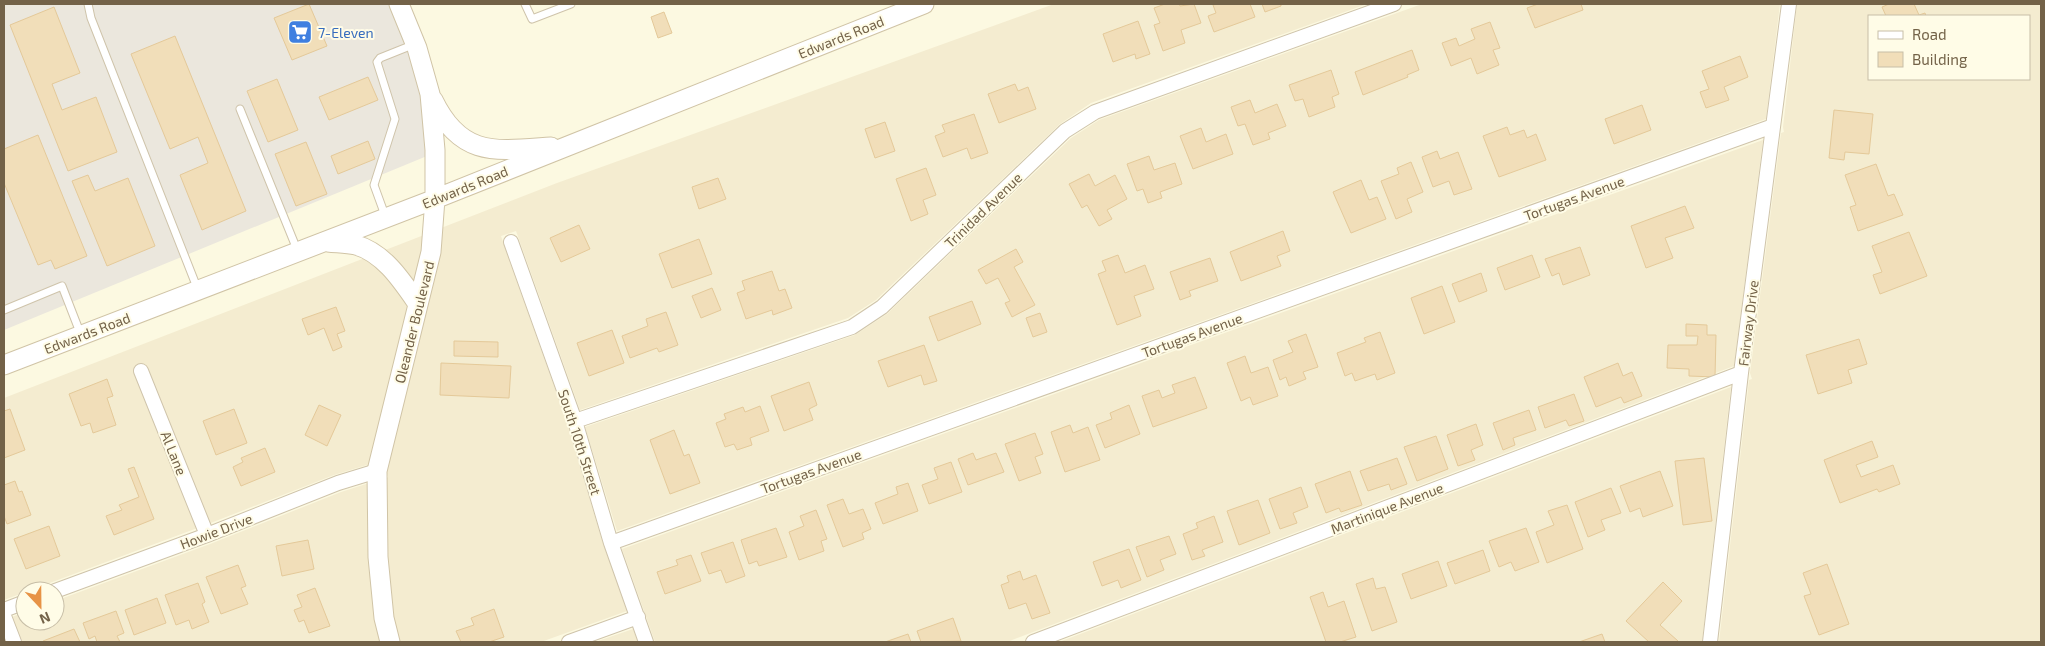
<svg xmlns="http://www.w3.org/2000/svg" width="2045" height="646" font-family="'Exo 2',sans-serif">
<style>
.residential{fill:#f4ecd0;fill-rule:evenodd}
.industrial{fill:#ebe7dd}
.building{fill:#f1deb9;stroke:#e4c999}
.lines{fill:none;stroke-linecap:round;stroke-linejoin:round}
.lane-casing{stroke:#cfc4ab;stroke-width:9}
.street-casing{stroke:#cfc4ab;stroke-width:16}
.secondary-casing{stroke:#d0c4a6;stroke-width:21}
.lane{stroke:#fff;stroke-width:7}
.street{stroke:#fff;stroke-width:14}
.secondary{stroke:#fff;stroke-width:19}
.labels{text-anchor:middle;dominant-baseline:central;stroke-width:4;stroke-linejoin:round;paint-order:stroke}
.shop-label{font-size:14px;fill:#366cbe;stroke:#fffce7;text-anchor:start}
.street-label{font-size:14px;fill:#736248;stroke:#fffce7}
</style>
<rect width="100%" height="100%" fill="#fcf9e1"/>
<path class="residential" d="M1054 4H1367L1091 103 1060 124 876 300 848 318 580 410 516 231 501 236 567 423 601 537 627 611 541 642H399L393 617 387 557 386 478 388 477 386 471 441 228 557 183Z
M1422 4H1780L1766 119 617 531 585 427 855 335 887 314 1071 138 1099 120Z
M1797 4H2041V642H1719L1749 380 1752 379 1750 373 1781 133 1784 132 1783 127ZM1869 16H2029V79H1869Z
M1763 140 1734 366 1007 642H655L622 549Z
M424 235 422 250 370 464 334 475 203 526 4 600V398Z
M1731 387 1702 642H1059Z
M369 483 382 642H4V620L25 612V621H55V601L210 544 341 492Z
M633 629 638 642H595Z"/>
<path class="industrial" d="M4 4H390L409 51 422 96 427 156 4 330Z"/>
<path class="building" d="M309 4 327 46 292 60 274 18Z
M1165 4H1179L1180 6 1194 4 1201 23 1181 30 1185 43 1163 51 1154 25 1160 23 1154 8Z
M1217 4H1250L1255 17 1214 32 1208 16 1216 13 1213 5Z
M1262 4H1281V6L1265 12Z
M1538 4H1581L1583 10 1535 28 1527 8Z
M1889 4H1914L1919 15 1925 13 1926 16H1886L1882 7Z
M54 7 80 73 52 84 62 110 96 97 117 152 68 171 10 25Z
M664 12 672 33 658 38 651 17Z
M1138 21 1150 54 1136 59 1135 54 1113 62 1103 34Z
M1490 22 1500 48 1493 50 1499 65 1477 74 1471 58 1451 66 1442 43 1456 38 1459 46 1475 39 1471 29Z
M175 36 246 211 202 230 180 175 208 163 198 137 170 149 131 54Z
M1412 50 1419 70 1407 75 1408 77 1363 95 1355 72Z
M1740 56 1748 77 1724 87 1729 100 1706 108 1700 92 1709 89 1702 71Z
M1331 70 1339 94 1332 97 1335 107 1309 117 1303 99 1295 101 1289 85Z
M368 77 378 100 329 120 319 97Z
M277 79 298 130 268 142 247 91Z
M1015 84 1018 91 1028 87 1036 109 999 123 988 94Z
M1250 100 1255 113 1277 104 1286 126 1268 133 1270 139 1253 145 1245 124 1238 126 1231 107Z
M1642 105 1651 130 1614 144 1605 119Z
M1834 110 1873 114 1869 154 1845 152 1844 160 1829 158Z
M974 114 988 153 971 159 967 148 943 157 935 136 945 132 942 125Z
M885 122 895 151 875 158 865 129Z
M1507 127 1510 135 1524 130 1527 138 1536 134 1546 160 1499 177 1483 136Z
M1201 128 1206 142 1226 134 1233 154 1193 169 1180 136Z
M38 135 87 256 55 269 51 260 38 265 4 183V149Z
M368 141 375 159 338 174 331 156Z
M306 142 327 194 296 206 275 154Z
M1437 151 1440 159 1458 152 1472 189 1454 195 1449 181 1433 187 1422 157Z
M1149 156 1154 170 1175 163 1182 184 1160 192 1162 198 1148 203 1143 189 1137 191 1127 164Z
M1411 162 1423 192 1407 199 1412 212 1396 219 1381 181 1399 174 1397 168Z
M1876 164 1888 196 1894 194 1903 215 1858 231 1850 207 1856 205 1845 175Z
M926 168 936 195 923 200 928 214 911 221 896 179Z
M1089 174 1095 186 1115 175 1127 199 1107 210 1112 219 1099 226 1087 205 1082 208 1069 184Z
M88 175 95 191 128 178 155 246 107 266 72 181Z
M718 178 726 199 699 209 692 187Z
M1361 180 1369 200 1377 197 1386 219 1351 233 1333 192Z
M1685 206 1694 228 1665 238 1673 258 1646 268 1631 226Z
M579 225 590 249 561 262 550 238Z
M1283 231 1290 251 1277 256 1281 266 1241 281 1230 252Z
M1909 232 1927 276 1880 294 1873 275 1882 272 1872 246Z
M699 239 712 274 672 288 659 254Z
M1580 247 1590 275 1563 285 1559 273 1552 276 1545 259Z
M1016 249 1023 262 1014 267 1035 305 1012 317 1005 303 1010 301 998 278 986 284 978 270Z
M1118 255 1125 273 1145 265 1154 289 1134 296 1141 316 1117 325 1098 274 1106 271 1102 261Z
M1532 255 1540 277 1505 290 1497 268Z
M1210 258 1218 281 1189 291 1191 296 1180 300 1170 272Z
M772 271 779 291 785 289 792 308 773 315 772 310 746 319 737 293 745 290 742 281Z
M1481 273 1487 291 1459 302 1452 284Z
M1442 286 1455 322 1424 334 1411 298Z
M712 288 721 310 701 318 692 296Z
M972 301 981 324 938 341 929 317Z
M336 307 345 331 337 334 342 347 333 351 324 328 308 335 302 319Z
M666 312 678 345 659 352 657 348 630 358 622 336 648 326 646 319Z
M1040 313 1047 332 1033 337 1026 318Z
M1686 324 1707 325V335H1716L1715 377 1689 376V369L1667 368 1668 345H1697L1698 336H1686Z
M612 330 624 363 589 376 577 343Z
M1380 332 1395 373 1377 380 1375 374 1355 381 1352 373 1345 376 1337 353 1366 342 1364 338Z
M1306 334 1318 367 1303 372 1306 379 1289 386 1286 377 1280 380 1273 360 1293 352 1288 341Z
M1859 339 1867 364 1848 370 1852 383 1818 394 1806 355Z
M454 341 498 342V357L454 356Z
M924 345 937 381 924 385 921 375 888 387 878 361Z
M1245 356 1251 373 1268 367 1278 396 1253 405 1250 397 1241 401 1227 363Z
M441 363 511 366 509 398 440 395Z
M1618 363 1623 376 1632 372 1642 396 1624 403 1621 397 1596 407 1584 377Z
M1195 377 1207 408 1153 427 1142 396 1159 390 1162 398 1175 393 1172 385Z
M107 379 113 396 107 398 116 425 93 433 90 423 81 426 69 394Z
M809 382 817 405 809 409 813 420 784 431 771 396Z
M1574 394 1584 421 1569 426 1566 420 1545 428 1538 407Z
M319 405 341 415 327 446 305 435Z
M1129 405 1140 434 1105 448 1096 425 1112 419 1110 413Z
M760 406 769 431 750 438 752 445 737 450 734 444 725 447 716 423 726 419 724 414 743 407 745 412Z
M10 409 25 450 4 458V411Z
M234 409 247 443 216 455 203 421Z
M1529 410 1536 430 1513 438 1515 445 1503 450 1493 423Z
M1476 424 1483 445 1471 450 1475 460 1458 466 1447 435Z
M1070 425 1073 433 1088 427 1100 460 1065 472 1051 432Z
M674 430 684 456 689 454 700 483 670 494 650 440Z
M1035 433 1043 454 1035 457 1041 473 1019 481 1005 444Z
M1436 436 1448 469 1417 481 1404 447Z
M1872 441 1878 457 1856 465 1861 477 1893 465 1900 484 1879 492 1877 489 1840 503 1824 460Z
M265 448 275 472 241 486 233 467 243 462 241 458Z
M973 453 976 460 996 453 1004 472 968 485 958 459Z
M1397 458 1407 484 1391 490 1389 484 1368 491 1360 471Z
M1704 458 1712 521 1683 525 1675 461Z
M951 462 962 492 929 504 922 485 938 479 934 468Z
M134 467 154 519 114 535 106 516 122 510 119 505 139 497 128 469Z
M1350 471 1362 505 1341 512 1339 508 1326 513 1315 484Z
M1660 471 1673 506 1643 517 1640 508 1630 512 1620 486Z
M15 481 19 492 22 491 31 515 7 524 4 516V485Z
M908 483 918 511 883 524 875 503 898 494 896 487Z
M1301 487 1308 507 1293 513 1297 523 1280 529 1269 499Z
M1611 488 1621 513 1601 520 1605 530 1588 537 1575 502Z
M843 499 849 514 863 509 871 529 862 533 864 539 843 547 827 505Z
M1258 500 1270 533 1239 545 1227 511Z
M1567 505 1583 549 1547 563 1536 532 1554 525 1548 511Z
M816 510 827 539 821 541 824 551 799 560 789 532 804 526 800 516Z
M1214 516 1223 542 1202 550 1205 556 1192 560 1183 534 1198 528 1196 523Z
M49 526 60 556 26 569 14 539Z
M776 528 787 557 759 566 757 561 749 564 741 540Z
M1526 528 1539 562 1515 571 1511 562 1499 567 1489 541Z
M1169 536 1176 554 1160 560 1164 570 1147 577 1136 547Z
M308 540 314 569 282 576 276 546Z
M733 542 745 576 726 583 721 570 709 574 701 553Z
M1129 549 1141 580 1121 588 1118 580 1102 586 1093 562Z
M1483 550 1490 571 1455 584 1447 563Z
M691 555 701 581 665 594 657 572 678 565 676 560Z
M1438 561 1447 586 1411 599 1402 574Z
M1827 564 1849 624 1819 635 1804 596 1811 594 1803 573Z
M238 565 246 586 241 588 248 604 221 614 206 577Z
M1020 571 1023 580 1036 575 1050 613 1032 619 1026 603 1009 609 1001 585 1009 582 1007 576Z
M1373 578 1376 589 1385 587 1397 622 1372 631 1356 584Z
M1663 582 1682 601 1660 625 1678 641 1676 642H1649L1626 621Z
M198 583 205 602 202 604 209 622 192 629 189 620 176 625 165 595Z
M315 588 330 626 309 633 304 620 299 622 294 610 302 607 297 595Z
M1323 592 1328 607 1344 601 1356 637 1340 642H1326L1310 597Z
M157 598 166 623 134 635 125 610Z
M494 609 504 637 489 642H461L456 631 474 625 471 618Z
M116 611 124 633 117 636 120 642H97L95 636 89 639 83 623Z
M953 618 961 641 921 642 917 631Z
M74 629 80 642H44L43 641Z
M908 634 911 642H885Z
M1602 634 1605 642H1579Z"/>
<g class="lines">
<defs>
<path id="lane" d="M88 4 91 18 198 290
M525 4 532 19 571 4
M240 109 298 252
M386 218 374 185 395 119 377 62 380 58 415 44
M4 310 62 286 81 335"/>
<path id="street" d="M511 242 575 421 611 543 646 642
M141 371 207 535
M575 421 852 327 882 307 1065 131 1095 112 1394 4
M611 543 1773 126
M55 591 207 535 338 483 377 471
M4 610 25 602
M4 616 14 642
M569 642 638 617
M1033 642 1741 373
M1710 642 1741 373 1789 4"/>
<path id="secondary" d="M433 100C461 158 496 151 551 147
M328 242C337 243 347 243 356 245 384 253 402 281 418 304
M4 365 435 199 924 4
M390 642 384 618 378 557 377 471 431 252 435 199V150L430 94 417 48 399 4"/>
</defs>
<use href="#lane" class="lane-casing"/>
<use href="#street" class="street-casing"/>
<use href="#secondary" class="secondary-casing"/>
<use href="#lane" class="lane"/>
<use href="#street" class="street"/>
<use href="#secondary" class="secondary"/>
</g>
<defs>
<symbol id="supermarket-square" viewBox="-11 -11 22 22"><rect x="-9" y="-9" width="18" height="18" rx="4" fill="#3f7fe0" stroke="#fffce7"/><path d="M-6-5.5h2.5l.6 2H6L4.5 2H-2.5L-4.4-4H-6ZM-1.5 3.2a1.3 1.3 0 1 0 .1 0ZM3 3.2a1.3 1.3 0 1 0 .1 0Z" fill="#fff"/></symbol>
</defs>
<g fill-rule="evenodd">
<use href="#supermarket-square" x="286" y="18" width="28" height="28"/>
</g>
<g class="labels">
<g class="shop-label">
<text x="318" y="32">7-Eleven</text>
</g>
<g class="street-label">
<text transform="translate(841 37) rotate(-22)">Edwards Road</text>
<text transform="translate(465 187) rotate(-22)">Edwards Road</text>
<text transform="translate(1574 198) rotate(-20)">Tortugas Avenue</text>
<text transform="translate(983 210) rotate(-44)">Trinidad Avenue</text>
<text transform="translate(414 322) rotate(-76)">Oleander Boulevard</text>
<text transform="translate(1748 323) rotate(-83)">Fairway Drive</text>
<text transform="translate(87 333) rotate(-21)">Edwards Road</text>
<text transform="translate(1192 335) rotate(-20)">Tortugas Avenue</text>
<text transform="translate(580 442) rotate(72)">South 10th Street</text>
<text transform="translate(174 453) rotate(68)">Al Lane</text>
<text transform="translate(811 471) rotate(-20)">Tortugas Avenue</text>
<text transform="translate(1387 508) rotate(-21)">Martinique Avenue</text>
<text transform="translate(216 531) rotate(-21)">Howie Drive</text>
</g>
</g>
<rect width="2045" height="646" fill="none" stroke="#736248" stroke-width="10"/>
<rect x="1868" y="15" width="162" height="65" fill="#fffce7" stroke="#c7bea7"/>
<rect x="1878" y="31" width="25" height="8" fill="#ffffff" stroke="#c7bea7"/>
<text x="1912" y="40" font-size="15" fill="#736248">Road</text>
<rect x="1878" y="52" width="25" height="15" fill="#f1deb9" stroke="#c7bea7"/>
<text x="1912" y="65" font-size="15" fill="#736248">Building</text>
<g transform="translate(40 606) rotate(158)"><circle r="24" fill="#fffce7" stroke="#c7bea7"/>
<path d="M0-4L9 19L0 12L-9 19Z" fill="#e79346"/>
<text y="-8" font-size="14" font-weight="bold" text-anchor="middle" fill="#736248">N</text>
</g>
</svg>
